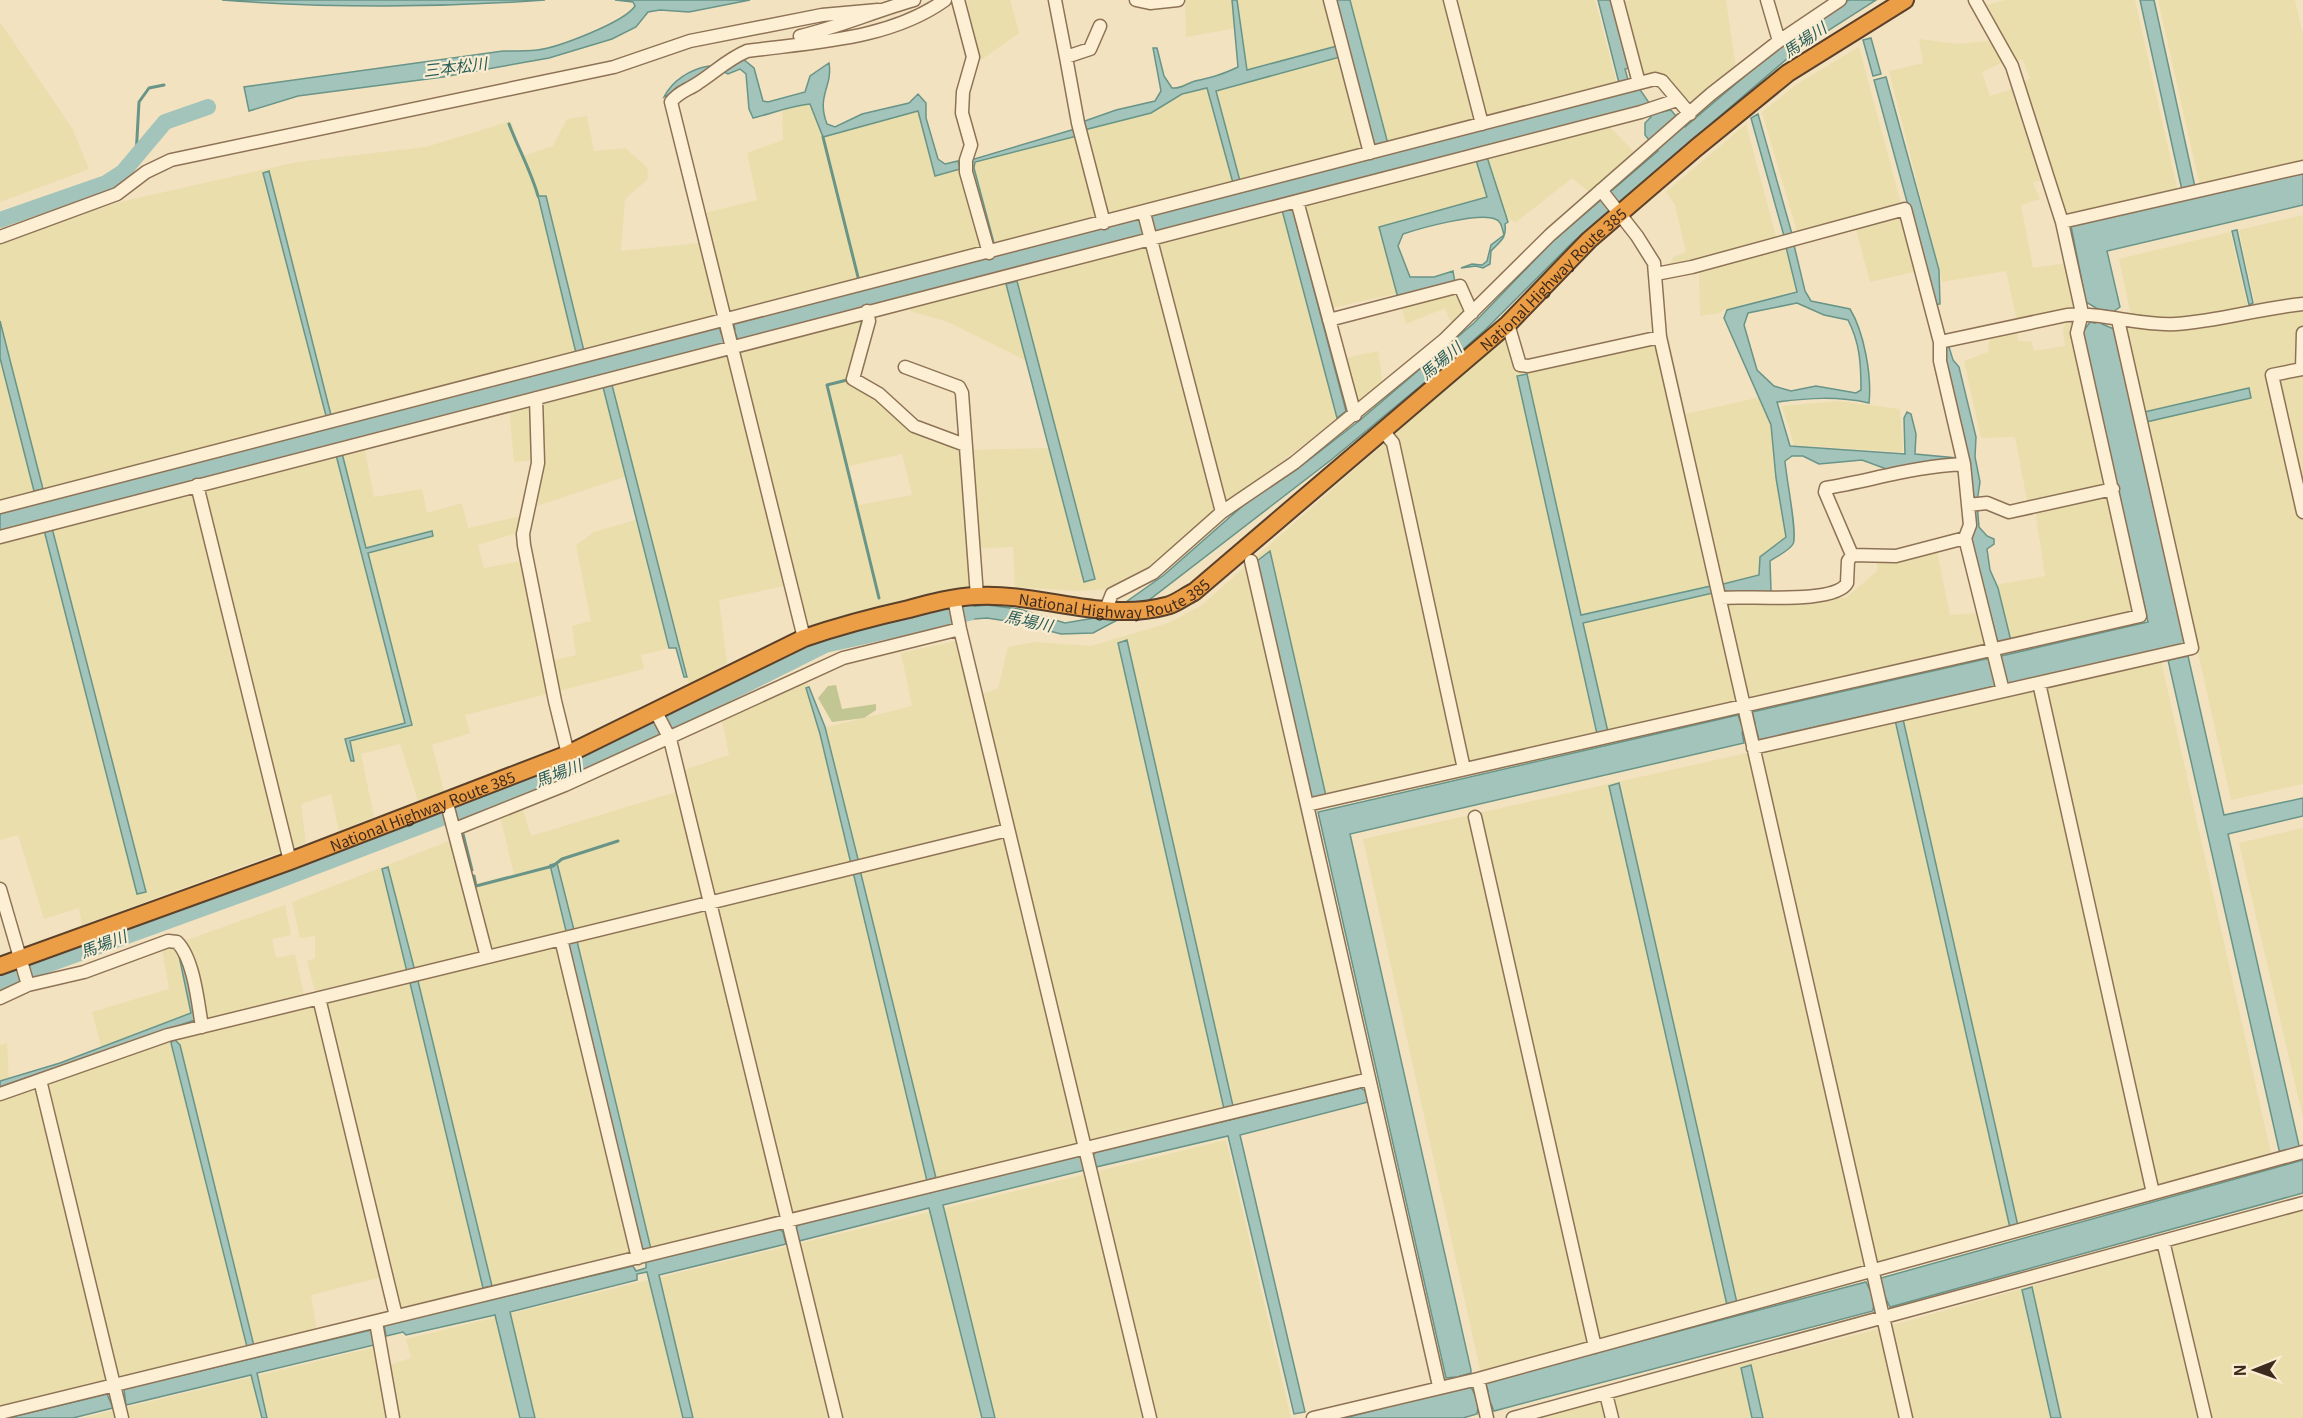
<svg xmlns="http://www.w3.org/2000/svg" width="2303" height="1418" font-family="Georgia,'Noto Sans JP',serif">
<style>
.farmland{fill:#e9deac;fill-rule:evenodd}
.cemetery{fill:#c1c693}
.water{fill:#a3c4ba;stroke:#699488;stroke-width:1.5;fill-rule:evenodd}
.lines{fill:none;stroke-linecap:round;stroke-linejoin:round}
.stream{stroke:#699488;stroke-width:3}
.river{stroke:#a3c4ba;stroke-width:16}
.minor-casing{stroke:#8e7256;stroke-width:15}
.highway-casing{stroke:#5b402a;stroke-width:20}
.minor{stroke:#fcefd4;stroke-width:12}
.highway{stroke:#ec9e47;stroke-width:16}
.labels{text-anchor:middle;dominant-baseline:central;stroke-width:4.5;stroke-linejoin:round;paint-order:stroke}
.street-label{font-size:15px;fill:#3c2a1c;stroke:#f9ecd1}
.water-label{font-size:16px;font-style:italic;fill:#295d59;stroke:#f9ecd1}
</style>
<rect width="100%" height="100%" fill="#f3e2c0"/>
<path class="farmland" d="M967 0H1010L1019 33 978 62Z
M1185 0H1595L1617 85 0 502V242L120 202 297 162 426 147 511 121 523 156 553 146 567 119 587 116 594 151 625 148 647 167 648 179 625 199 621 251 707 242 701 214 757 200 747 153 783 140 782 103 814 99 829 130 919 106 939 169 1153 107 1182 84 1243 74 1236 28 1186 37Z
M1632 0H1726L1736 68 1695 102 1644 79 1623 2Z
M2005 0H2135L2178 192 2066 215 2023 82 2030 78 2022 59 2015 62 1987 5Z
M2158 0H2295L2303 35V162L2200 186Z
M0 22 72 128 89 169 0 202Z
M1919 39 1958 44 1994 40 2006 61 1982 72 1990 96 2015 88 2044 179 2033 183 2040 199 2021 205 2033 268 2066 263 2075 305 2073 309 2017 321 2006 271 1942 282 1889 71 1923 63Z
M1859 47 1902 207 1798 235 1762 112 1797 84Z
M1607 124 1636 154 1589 192 1572 178 1515 223 1492 205 1391 231 1404 288 1456 280 1469 313 1453 327 1445 308 1406 324 1398 293 1323 310 1336 360 1378 351 1383 385 1213 513 1153 566 1109 589 1076 591 1015 587 1013 547 969 549 971 587 883 606 806 629 794 584 719 600 727 663 707 675 689 683 679 646 641 655 644 669 465 715 470 733 432 745 444 791 418 801 400 744 361 754 374 817 339 831 331 794 301 804 306 843 82 925 79 908 44 919 18 835 0 840V539L364 445 374 497 422 489 427 513 462 503 468 528 526 515 520 532 478 545 484 568 522 561 544 663 576 655 572 626 591 621 576 545 594 532 642 518 630 475 528 509 535 460 514 462 509 409 861 315 865 322 848 382 961 450 1051 448 1031 363 948 322 910 311 912 304ZM902 454 912 495 859 505 849 466Z
M1746 124 1777 240 1668 269 1665 265 1672 261 1673 257 1686 252 1675 205 1666 192Z
M1901 215 1918 271 1870 282 1855 226Z
M2303 215V784L2231 800 2125 326 2131 316 2119 259 2230 232 2248 307 2255 304 2239 230Z
M1787 245 1798 290 1723 310 1720 313 1700 316 1699 269Z
M2067 319 2076 321 2107 484 2028 505 2015 437 1981 438 1964 361 1988 352 1990 336 2017 329 2018 341H2031L2034 351 2065 346 2063 330Z
M1649 334 1668 335 1686 414 1765 396 1778 441 1790 540 1766 561 1765 595 1846 598 1877 571V561L1937 551 1950 615 1999 611 1996 585 2045 576 2035 509 2106 494 2134 613 1302 802 1365 1077 399 1310 307 961 315 958V936L300 938 292 902 452 840 466 887 514 874 500 816 522 807 531 836 686 789 684 770 729 755 722 721 807 682 823 728 912 706 901 653 956 641 972 696 998 689 1008 647 1034 642 1091 646 1168 623 1202 605 1505 336 1514 367Z
M1839 401 1900 409 1903 452 1794 445 1782 406Z
M2161 660 2272 1158 1481 1374 1363 839Z
M2303 828V1118L2239 843Z
M285 905 291 935 272 939 276 958 295 954 306 1004 315 1005 382 1277 311 1295 317 1331 0 1409V1045L7 1043 9 1081 102 1050 92 1012 169 989 162 949Z
M1226 1140 1291 1418H399L389 1365 411 1358 406 1339Z
M2303 1209V1418H1525L1879 1329Z
M376 1347 389 1418H82Z"/>
<path class="cemetery" d="M836 685 842 709 876 704V710L864 718 832 722 818 698 828 686Z"/>
<path class="water" d="M222 0H545C437 8 330 8 222 0Z
M615 0H750L689 12 660 10 648 12 636 27 612 39 549 58 443 77 298 96 249 111 244 87 503 51C514 51 526 51 537 50 557 48 625 22 635 6L633 2Z
M1232 0H1237L1247 70 1337 46 1340 57 1216 91 1240 181 1233 183 1207 88 1182 94 1151 113 1084 130 1082 122 1116 110 1155 101 1161 91 1153 48H1157L1164 76 1172 88C1182 89 1187 83 1195 81 1213 77 1221 75 1238 67Z
M1335 0H1350L1388 144 1374 148Z
M1598 0H1612L1630 68 1625 69 1628 80 1619 83Z
M1849 0H1876L1796 51 1574 241 1486 329 1442 368 1331 460 1136 610 1093 633 1061 634 1019 623 987 618 949 621 948 609 987 605 1019 609 1065 623 1106 616 1164 575 1247 502 1296 470 1359 421 1474 323 1553 241 1658 151 1645 135V123L1651 117 1641 106 1155 234 1143 230 1144 237 738 341 736 335 724 338V345L0 533V512L719 326 721 333 735 329 733 322 1639 88 1656 113 1671 110 1685 127 1779 47Z
M2140 0H2154L2195 187 2182 190Z
M1871 38 1881 74 1873 76 1863 40Z
M743 59 754 68 763 101 768 102 805 92 810 76 829 63C833 87 816 95 827 124L835 127 862 114 909 103 918 94 926 103V118L938 159 945 164 958 161 960 169 935 176 918 111 823 137 810 104C789 106 774 113 753 118L749 109 746 74 740 69 728 74 722 71Z
M709 66 711 67 691 83 664 97C672 81 690 69 709 66Z
M1886 77 1939 270 1940 304 1935 305 1874 80Z
M1758 114 1792 234 1784 236 1751 118Z
M1075 129 1077 136 975 162 974 168 994 243 991 245 971 168V160Z
M1487 157 1508 222 1505 224C1507 239 1500 241 1491 251L1490 264 1483 268 1476 266 1461 268 1472 264 1482 265 1487 261 1491 245 1504 235C1502 229 1502 221 1495 219 1479 212 1421 228 1403 234L1398 246 1410 277H1434L1453 271 1455 283 1398 298 1379 227 1487 197 1476 160Z
M269 171 331 415 326 416 263 173Z
M2303 173V205L2107 251 2120 307 2113 312 2105 310 2102 324 2114 329 2185 644 2007 684 2005 673 1996 686 1759 740 1756 729 1742 732 1744 743 1350 834 1471 1370V1373L1460 1376 1462 1387H1471L1474 1393 1488 1391 1485 1382 1866 1282 1870 1290 1882 1286 1881 1278 2303 1160V1193L1890 1307 1885 1297 1874 1301 1873 1311 1494 1411 1491 1404 1478 1408 1477 1414 1463 1418H1345L1458 1388 1455 1377 1446 1378 1318 812 1738 715 1742 726 1755 723 1752 712 1990 658 2003 667 2001 656 2148 622 2082 333 2090 322 2095 323 2098 309 2086 302 2071 226Z
M538 196H546L584 351 576 353Z
M1292 207 1346 411 1337 418 1282 210Z
M2237 230 2253 303 2249 305 2232 231Z
M1794 245 1805 291 1811 301 1850 309C1864 332 1872 376 1869 403 1837 396 1809 398 1777 402L1790 446 1905 454 1904 418 1907 412 1911 414 1916 434 1915 454 1957 458 1956 461 1923 462 1889 470 1862 460 1819 464 1803 456H1792L1785 461C1786 478 1798 534 1793 544 1789 551 1777 556 1770 561L1771 591 1767 594 1728 592 1724 590 1723 584 1759 575 1760 557 1786 537 1776 478 1771 425 1724 318 1727 310 1797 292 1786 247ZM1797 303 1824 315 1848 320C1860 343 1861 364 1861 390L1856 393 1816 386 1791 391 1774 386 1757 370 1744 325 1748 313Z
M1017 281 1095 579 1084 582 1006 284Z
M0 321 43 489 34 491 0 358Z
M1948 344 1953 360 1959 367 1976 437 1975 457 1980 482 1977 502 1979 527 1987 536 1994 539V544L1987 549 1990 570 1998 588 2011 641 1998 644 1970 535 1965 439 1944 361 1943 347Z
M1527 374 1581 615 1711 586 1713 593 1583 623 1608 732 1597 734 1517 376Z
M612 385 687 677H684L676 648H669L603 387Z
M2249 388 2251 398 2146 422 2144 412Z
M342 453 366 548 432 531 433 536 368 553 412 725 350 741 354 761H351L345 739 405 723 336 455Z
M52 528 146 892 137 894 44 530Z
M1270 551 1326 796 1311 799 1257 561Z
M1127 640 1233 1106 1224 1109 1118 643Z
M2188 656 2224 815 2303 798V816L2228 834 2300 1150 2280 1154 2168 660Z
M809 687 825 727 859 863 851 864 820 734 806 688Z
M1903 719 2018 1226 2010 1228 1895 720Z
M1619 783 1737 1303 1727 1305 1609 786Z
M557 863 574 930 570 933 566 931 550 865Z
M388 867 415 971 407 972 382 869Z
M860 870 936 1178 927 1181 853 872Z
M577 941 651 1249 642 1250 568 944Z
M178 951 189 983 195 1020 0 1087V1081L60 1063 191 1013Z
M418 981 492 1286 483 1288 410 983Z
M174 1039 180 1045 254 1346 247 1347 171 1043Z
M1361 1088 1365 1091 1368 1102 1240 1135 1305 1412 1294 1414 1228 1136 1096 1167 1093 1155 1096 1152Z
M1078 1156 1082 1159 1085 1170 943 1205 995 1418H982L929 1208 799 1241 796 1228 798 1225Z
M779 1229 783 1232 786 1244 659 1275 693 1418H683L647 1272 637 1274V1280L510 1312 535 1418H520L495 1315 406 1335 403 1332 386 1336 384 1325 633 1266 636 1271 646 1268V1261Z
M2032 1287 2061 1418H2051L2022 1290Z
M371 1330 374 1345 257 1373 267 1418H262L251 1375 126 1405 124 1389Z
M1751 1365 1763 1418H1752L1741 1368Z
M107 1394 113 1408 73 1418H7Z"/>
<g class="lines">
<path class="stream" d="M509 124C518 148 531 171 538 196
M823 137 859 281
M136 156 139 102 149 88 164 85
M859 335 863 319
M848 376 847 380 827 385 879 598
M463 834 472 870
M474 876 476 886 553 866 562 859 618 841"/>
<path class="river" d="M0 220 106 183 123 172 165 122 208 107
M0 982 267 885 601 757 825 645 969 613"/>
<defs>
<path id="minor" d="M958 0 973 57 963 92 962 113 971 145 966 160V172L989 253
M1055 0 1066 57 1090 49 1100 26
M1136 0 1150 3 1178 0
M1330 0 1370 153
M1450 0 1482 124
M1617 0 1639 83
M1767 0 1779 41
M800 36C839 27 875 11 914 0
M1066 57 1078 123 1104 223
M1601 190 1637 236 1654 263 1660 337 1906 1418
M1297 201 1355 415
M1144 213 1222 512
M2062 222 2303 167
M0 237 117 194 146 172 171 160 614 67 690 41 822 15 878 10
M1656 274 1692 267 1905 209 1940 342V361L1964 464 1970 525 1965 538 2003 691
M867 311 869 321 853 379 879 394 914 426 965 445
M1329 320 1460 286 1472 313
M1508 324 1520 365 1528 366 1660 337
M2303 333 2302 369 2272 375 2303 512
M1940 342 2067 315C2103 312 2139 326 2176 324 2219 321 2261 308 2303 304
M905 367 959 387 962 393 977 596
M536 398 538 463 523 534 524 545 555 701 568 754
M1384 432 1393 443 1464 769
M197 485 290 861
M1968 505 1987 503 2009 512 2113 489
M0 507 1655 79 1662 81 1690 114
M0 537 1641 112 1677 100
M1852 555 1825 492 1826 488C1873 480 1916 466 1964 464
M1251 561 1307 805
M954 598 960 629 1150 1418
M1720 598C1745 595 1835 605 1847 583L1848 561 1852 555 1896 556 1965 538
M1106 609 1112 594 1153 573 1222 512 1294 463 1444 340 1550 235 1711 94 1779 41 1840 0
M804 638 671 102C678 92 688 90 698 83 715 72 728 59 747 51 814 42 889 40 945 0
M2039 683 2153 1193
M656 712 670 739 836 1418
M1753 748 2192 648 2118 320
M446 800 487 957
M1475 817 1595 1347
M455 829 565 785 843 658 960 629
M0 889 28 985
M561 939 638 1258
M0 998 28 985 84 972 168 941 177 942C194 959 198 1003 202 1027
M319 998 396 1316
M40 1080 122 1418
M0 1094 168 1035 1008 830
M2163 1241 2205 1418
M376 1322 393 1418
M1478 1379 2303 1152
M1439 1386 1307 805 2140 616 2077 333 2082 313 2062 222 2012 66 1975 0
M1606 1394 1612 1418
M0 1413 1369 1079
M1313 1418 1478 1379 1487 1418
M1513 1418 2303 1203"/>
<g id="highway">
<path id="s1" d="M0 966 290 861 568 754 804 638C839 626 873 617 909 609 931 603 953 597 976 596 1039 592 1104 623 1166 606 1176 604 1185 596 1194 592L1508 324 1589 240 1696 148 1788 73 1905 0"/>
</g>
</defs>
<use href="#minor" class="minor-casing"/>
<use href="#highway" class="highway-casing"/>
<use href="#minor" class="minor"/>
<use href="#highway" class="highway"/>
</g>
<g class="labels">
<g class="street-label">
<text stroke="none"><textPath href="#s1" startOffset="1746">National Highway Route 385</textPath></text>
<text stroke="none"><textPath href="#s1" startOffset="1188">National Highway Route 385</textPath></text>
<text stroke="none"><textPath href="#s1" startOffset="450">National Highway Route 385</textPath></text>
</g>
<g class="water-label">
<text transform="translate(1804 39) rotate(-34)">馬場川</text>
<text transform="translate(455 66) rotate(-7)">三本松川</text>
<text transform="translate(1440 360) rotate(-40)">馬場川</text>
<text transform="translate(1029 620) rotate(12)">馬場川</text>
<text transform="translate(558 772) rotate(-21)">馬場川</text>
<text transform="translate(103 943) rotate(-21)">馬場川</text>
</g>
</g>
<g transform="translate(2255 1370) rotate(269)" stroke="#f9ecd1" stroke-width="4.5" paint-order="stroke">
<path d="M0-4.5L10 22L0 15L-10 22Z" fill="#3c2a1c"/>
<text y="-9" font-size="16" font-weight="bold" text-anchor="middle" fill="#3c2a1c">N</text>
</g>
</svg>
